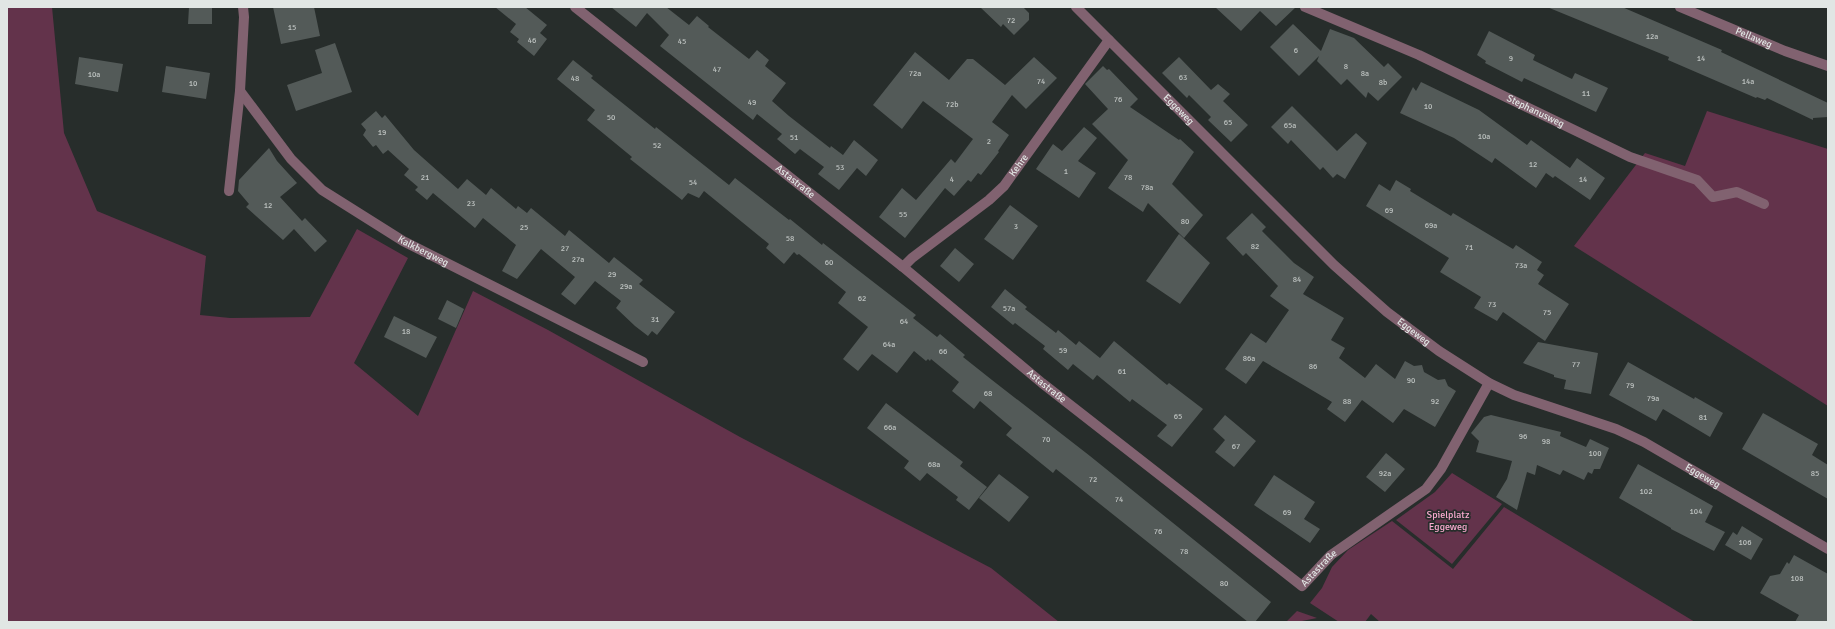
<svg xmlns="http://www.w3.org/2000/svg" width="1835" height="629" font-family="Signika,sans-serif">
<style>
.green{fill:#63334b}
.building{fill:#535a58}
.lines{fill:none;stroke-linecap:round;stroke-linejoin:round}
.street{stroke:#816270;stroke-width:10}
.labels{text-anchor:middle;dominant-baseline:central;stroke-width:3.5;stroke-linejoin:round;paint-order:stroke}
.number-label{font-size:8px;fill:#bec3c1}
.street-label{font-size:10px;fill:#e1e6e4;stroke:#272d2b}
.park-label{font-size:10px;fill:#faabd0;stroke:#272d2b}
</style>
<rect width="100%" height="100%" fill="#272d2b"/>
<path class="green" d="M7 7H52L64 133 97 211 206 256 200 315 230 318 310 317 357 229 408 258 354 363 418 416 473 291 548 330 740 437 991 568 1059 622H7Z
M1707 111 1828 149V406L1574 246 1645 153 1685 166Z
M1452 473 1502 504 1452 564 1396 520 1435 492Z
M1504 507 1695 622H1380L1371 614 1365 622H1339L1310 603 1322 588 1332 567 1348 550 1392 521 1453 569Z
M1297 611 1317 618 1297 622H1286Z"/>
<path class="building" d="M189 7H212V24H188Z
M273 7H314L320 36 281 44Z
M495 7H525L547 25 540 33 547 39 534 56 517 42 519 39 510 32 516 24Z
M611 7H666L689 25 697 16 709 26 708 27 749 59 757 50 769 60 765 66 786 83 772 101 789 116 830 148 831 146 843 155 854 140 878 160 866 176 857 168 839 190 818 174 824 167 800 149 795 154 777 139 782 134 757 114 753 120 660 46 669 35 647 13 636 27Z
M980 7H1023L1029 13V20L1014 35 1003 24 1001 27Z
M1215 7H1296L1276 26 1260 11 1241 31Z
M1547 7H1622L1722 50 1721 52 1828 103V117L1813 118V120L1767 98 1765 100 1757 97 1756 98 1668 60 1669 57Z
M1293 24 1321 51 1330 29 1354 38 1384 67 1388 63 1402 77 1378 101 1368 92 1366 98 1347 79 1341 85 1317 61 1319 56 1299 76 1270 47Z
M1489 31 1535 55 1533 60 1572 79 1575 73 1608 88 1596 112 1524 78 1522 82 1485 63 1486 61 1477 55Z
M335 43 352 92 296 111 287 85 322 73 315 50Z
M915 52 949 80 967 59H973L1005 85 1034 57 1057 78 1026 109 1012 95 992 122 1009 135 998 151 999 152 981 175 978 173 971 182 968 180 954 196 945 188 905 238 879 217 902 188 916 200 951 159 955 163 973 139 923 101 902 129 873 105Z
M79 57 123 64 118 92 75 84Z
M1179 57 1211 90 1218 84 1230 94 1223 101 1248 125 1231 142 1208 120 1211 117 1189 95 1187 98 1162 73Z
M573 60 593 76 591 78 655 129 656 127 729 185 735 178 789 220 790 219 822 245 823 243 916 315 913 318 937 337 940 334 965 355 963 357 992 380 1090 456 1271 602 1255 622H1248L1056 469 1053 473 1006 435 1012 428 980 401 974 409 952 391 959 382 931 359 930 361 928 359 926 361 914 351 897 373 872 354 858 371 843 359 868 327 838 303 846 292 799 254 797 255 794 252 784 264 766 248 769 244 704 191 699 198 688 193 682 200 630 159 632 157 587 120 595 110 557 79Z
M166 66 210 73 206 99 162 92Z
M1103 66 1107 70 1109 69 1138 99 1130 107 1179 140 1180 139 1194 152 1172 184 1203 215 1184 238 1148 203 1143 212 1108 188 1128 160 1092 124 1108 109 1085 84Z
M1421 82 1479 110 1527 145 1531 140 1570 168 1577 158 1605 178 1590 200 1555 176 1553 178 1546 173 1536 188 1495 158 1492 163 1454 138 1400 113 1413 87 1416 91Z
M1292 106 1337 151 1356 133 1367 143 1345 179 1337 174 1333 178 1323 167 1320 170 1291 140 1288 144 1271 127Z
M376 111 382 118 385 115 414 150 458 189 467 179 486 195 491 188 516 209 518 206 527 213 531 208 565 236 569 230 609 263 614 257 643 280 639 284 675 312 657 335 652 331 648 336 635 326 616 308 621 301 595 281 575 305 561 294 575 277 541 249 517 279 502 271 516 245 483 218 475 228 433 193 427 200 415 190 418 187 404 175 409 169 388 150 383 154 376 145 373 147 363 135 366 130 361 124Z
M1084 127 1097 138 1078 161 1096 173 1079 198 1036 169 1053 144 1062 151Z
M269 148 277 161 297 183 280 197 302 221 305 218 327 241 315 252 294 229 283 240 246 207 249 204 238 191 239 180Z
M1396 180 1411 189 1410 191 1451 216 1453 213 1513 249 1516 245 1542 262 1537 270 1544 275 1538 284 1569 304 1545 341 1503 312 1497 321 1474 308 1481 297 1440 272 1449 258 1366 206 1379 184 1390 191Z
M1010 205 1038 226 1013 260 984 239Z
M1252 213 1266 227 1262 231 1294 263 1314 277 1303 294 1344 318 1331 340 1345 348 1339 358 1365 378 1376 364 1395 379 1405 361 1414 366 1422 365 1424 372 1438 380 1445 379 1448 386 1456 391 1435 427 1404 409 1393 423 1362 400 1345 422 1327 409 1332 402 1263 361 1246 384 1225 369 1251 333 1266 343 1289 310 1270 296 1278 286 1246 253 1243 256 1226 238Z
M1179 234 1210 263 1180 304 1146 281Z
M955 248 974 264 959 282 940 266Z
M1005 289 1027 307 1025 309 1056 333 1058 330 1076 345 1079 341 1100 358 1114 341 1167 385 1169 383 1203 409 1172 447 1157 436 1167 425 1132 399 1130 402 1097 375 1093 380 1073 364 1068 370 1043 349 1045 346 1015 323 1013 325 991 307Z
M447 300 464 309 456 328 438 319Z
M394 316 437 337 426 358 384 337Z
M1538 342 1598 353 1591 394 1564 389 1566 380 1554 377V375L1523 363Z
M1628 362 1694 399 1695 397 1723 413 1710 437 1663 409 1656 421 1609 395Z
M886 403 963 462 960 466 987 487 969 510 956 500 958 497 927 473 920 481 904 468 909 461 867 428Z
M1763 413 1818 444 1812 455 1828 465V499L1742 449Z
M1225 415 1256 441 1234 467 1215 452 1225 440 1213 429Z
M1491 415 1561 432 1560 436 1586 447 1590 439 1609 448 1600 469H1594L1592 474 1588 472 1584 480 1563 470 1560 475 1537 465 1535 475 1527 472 1517 510 1496 497 1507 479 1512 461 1476 452 1479 441 1471 433 1484 417Z
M1386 453 1405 469 1385 492 1366 477Z
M1638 464 1713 506 1705 522 1725 532 1714 551 1671 529V528L1619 498Z
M999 474 1029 497 1009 522 979 498Z
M1274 475 1315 502 1304 519 1320 529 1310 543 1254 505Z
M1742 526 1763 539 1751 560 1725 545 1733 532 1737 535Z
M1794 555 1828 574V622H1795L1799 615 1760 593 1770 576 1780 574 1787 562 1789 564Z"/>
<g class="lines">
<g class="street">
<path id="s1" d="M575 7 903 267 1042 383 1302 586 1331 555 1426 489 1441 469 1489 383"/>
<path id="s2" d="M1076 7 1334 265 1387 312 1439 351 1489 383 1514 395 1616 429 1644 442 1828 549"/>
<path id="s3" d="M1305 7 1419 55 1630 157 1697 180 1713 197 1737 192 1764 204"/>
<path id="s4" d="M1680 7 1785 51 1828 66"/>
<path id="s5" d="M240 91 291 159 322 190 403 241 643 362"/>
<path d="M229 191 240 91 244 17 243 7"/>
<path id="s6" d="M903 267 912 258 989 200 1004 186 1109 40"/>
</g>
</g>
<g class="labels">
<g class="number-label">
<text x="1011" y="20">72</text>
<text x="292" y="27">15</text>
<text x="1652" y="36">12a</text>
<text x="532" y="40">46</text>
<text x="682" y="41">45</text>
<text x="1296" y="50">6</text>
<text x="1511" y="58">9</text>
<text x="1701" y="58">14</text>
<text x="1346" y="66">8</text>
<text x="717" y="69">47</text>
<text x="915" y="73">72a</text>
<text x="1365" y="73">8a</text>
<text x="94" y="74">10a</text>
<text x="1183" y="77">63</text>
<text x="575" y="78">48</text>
<text x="1041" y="81">74</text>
<text x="1748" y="81">14a</text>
<text x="1383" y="82">8b</text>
<text x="193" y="83">10</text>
<text x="1586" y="93">11</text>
<text x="1118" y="99">76</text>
<text x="752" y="102">49</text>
<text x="952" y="104">72b</text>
<text x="1428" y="106">10</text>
<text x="611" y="117">50</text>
<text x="1228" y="122">65</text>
<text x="1290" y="125">65a</text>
<text x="382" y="132">19</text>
<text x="1484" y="136">10a</text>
<text x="794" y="137">51</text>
<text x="989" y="141">2</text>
<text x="657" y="145">52</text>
<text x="1533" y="164">12</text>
<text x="840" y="167">53</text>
<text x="1066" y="171">1</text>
<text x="425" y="177">21</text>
<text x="1128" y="177">78</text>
<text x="952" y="179">4</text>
<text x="1583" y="179">14</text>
<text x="693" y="182">54</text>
<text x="1147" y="187">78a</text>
<text x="471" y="203">23</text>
<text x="268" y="205">12</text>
<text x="1389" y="210">69</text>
<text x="903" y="214">55</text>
<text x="1185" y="221">80</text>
<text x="1431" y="225">69a</text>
<text x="1016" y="226">3</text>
<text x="524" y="227">25</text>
<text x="790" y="238">58</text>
<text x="1255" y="246">82</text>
<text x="1469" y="247">71</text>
<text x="565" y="248">27</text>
<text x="578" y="259">27a</text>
<text x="829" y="262">60</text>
<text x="1521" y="265">73a</text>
<text x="612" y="274">29</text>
<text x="1297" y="279">84</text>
<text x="626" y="286">29a</text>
<text x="862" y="298">62</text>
<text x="1492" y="304">73</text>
<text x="1009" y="308">57a</text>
<text x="1547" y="312">75</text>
<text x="655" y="319">31</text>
<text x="904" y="321">64</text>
<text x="406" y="331">18</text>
<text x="889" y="344">64a</text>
<text x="1063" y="350">59</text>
<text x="943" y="351">66</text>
<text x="1249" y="358">86a</text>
<text x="1576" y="364">77</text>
<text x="1313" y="366">86</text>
<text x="1122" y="371">61</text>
<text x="1411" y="380">90</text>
<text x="1630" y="385">79</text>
<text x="988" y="393">68</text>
<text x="1653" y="398">79a</text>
<text x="1347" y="401">88</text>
<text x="1435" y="401">92</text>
<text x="1178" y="416">65</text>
<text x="1703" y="417">81</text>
<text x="890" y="427">66a</text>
<text x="1523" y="436">96</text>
<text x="1046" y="439">70</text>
<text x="1546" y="441">98</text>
<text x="1236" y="446">67</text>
<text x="1595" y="453">100</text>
<text x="934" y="464">68a</text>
<text x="1385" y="473">92a</text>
<text x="1815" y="473">85</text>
<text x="1093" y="479">72</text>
<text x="1646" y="491">102</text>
<text x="1119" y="499">74</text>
<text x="1696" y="511">104</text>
<text x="1287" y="512">69</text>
<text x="1158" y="531">76</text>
<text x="1745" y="542">106</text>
<text x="1184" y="551">78</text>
<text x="1797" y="578">108</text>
<text x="1224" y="583">80</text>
</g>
<g class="street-label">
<text stroke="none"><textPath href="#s4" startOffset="80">Pellaweg</textPath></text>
<text stroke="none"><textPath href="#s2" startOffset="145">Eggeweg</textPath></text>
<text stroke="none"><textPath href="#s3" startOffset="253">Stephanusweg</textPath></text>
<text stroke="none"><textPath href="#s6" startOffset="155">Kehre</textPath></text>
<text stroke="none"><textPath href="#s1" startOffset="281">Astastraße</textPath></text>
<text stroke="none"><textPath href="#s5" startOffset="247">Kalkbergweg</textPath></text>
<text stroke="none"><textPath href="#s2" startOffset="469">Eggeweg</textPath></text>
<text stroke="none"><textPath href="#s1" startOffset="605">Astastraße</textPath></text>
<text stroke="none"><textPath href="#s2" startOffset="794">Eggeweg</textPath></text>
<text stroke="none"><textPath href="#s1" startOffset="954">Astastraße</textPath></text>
</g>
<g class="park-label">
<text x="1448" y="515">Spielplatz<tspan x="1448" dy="12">Eggeweg</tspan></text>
</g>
</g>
<rect width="1835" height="629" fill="none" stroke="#e1e6e4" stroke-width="16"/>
</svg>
